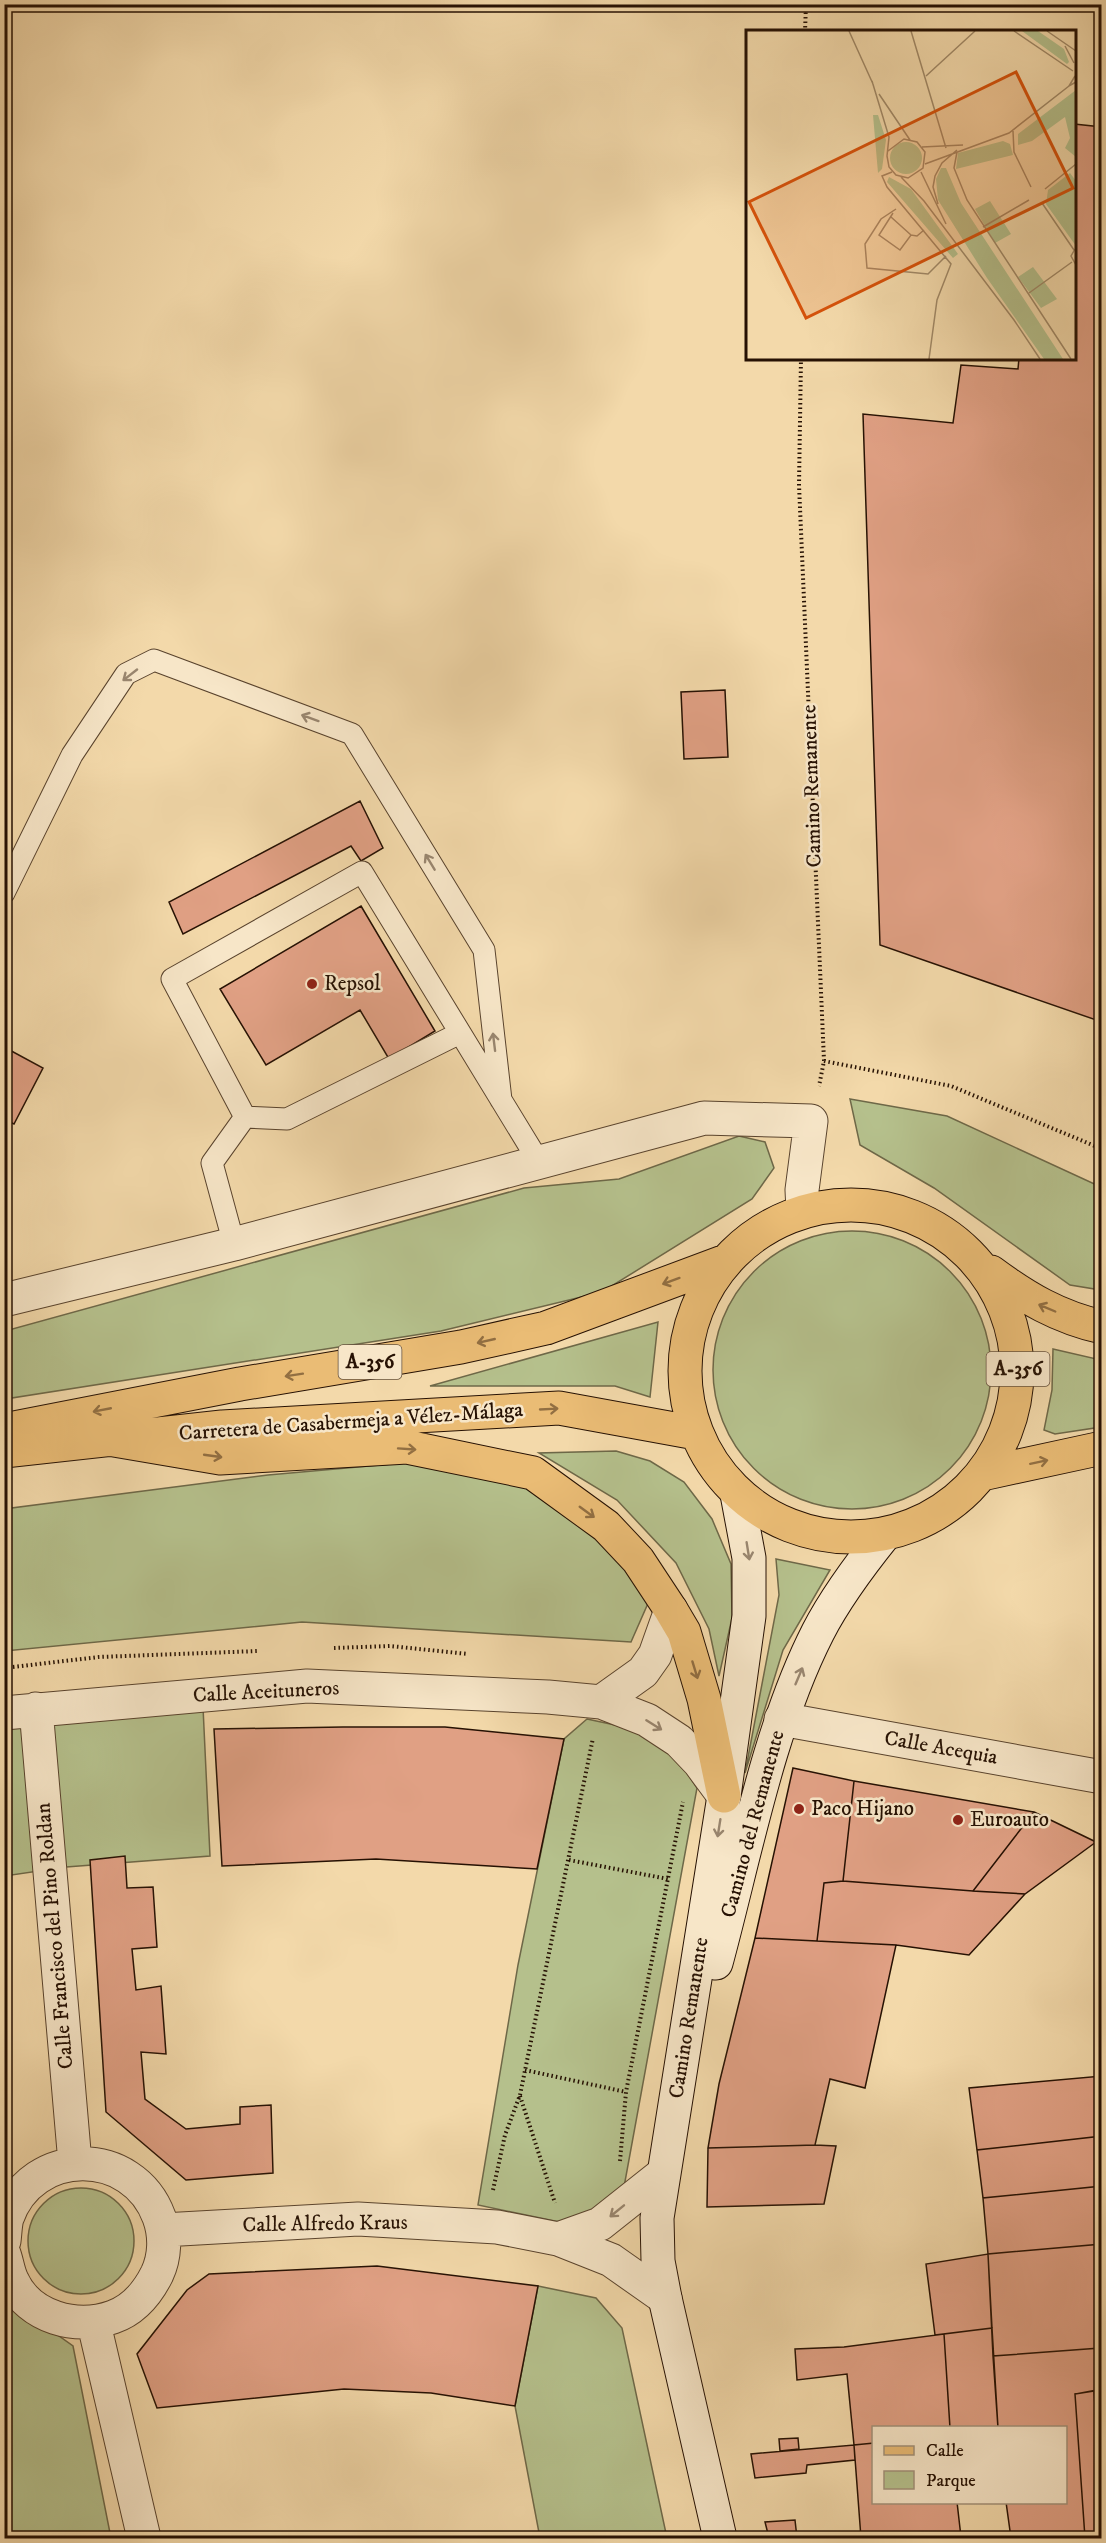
<svg xmlns="http://www.w3.org/2000/svg" width="1106" height="2543" font-family="'IM FELL DW Pica',serif">
<style>
.green{fill:#b5c08c;stroke:#6e6848;stroke-width:1.5}
.building{fill:#e0a084;stroke:#261103;stroke-width:1.5}
.lines{fill:none;stroke-linecap:round;stroke-linejoin:round}
.lane-casing{stroke:#59432d;stroke-width:23}
.street-casing{stroke:#59432d;stroke-width:35}
.secondary-casing{stroke:#261103;stroke-width:35}
.primary-casing{stroke:#261103;stroke-width:35}
.path{stroke:#261103;stroke-width:4;stroke-dasharray:1.5 3;stroke-linecap:butt}
.lane{stroke:#f7e6c8;stroke-width:21}
.street{stroke:#f7e6c8;stroke-width:33}
.secondary{stroke:#f7e6c8;stroke-width:33}
.primary{stroke:#eabc75;stroke-width:33}
.oneway{stroke:#99866f}
.oneway2{stroke:#926f42}
.poi-dot{fill:#8f2418;stroke:#f7e6c8;stroke-width:2}
.labels{text-anchor:middle;dominant-baseline:central;stroke-width:5;stroke-linejoin:round;paint-order:stroke}
.shield{fill:#f7e6c8;stroke:#65513e;stroke-width:1.5}
.shield-label{font-size:20px;font-weight:bold;fill:#261103}
.street-label{font-size:21px;fill:#261103;stroke:#f7e6c8}
.poi-label{font-size:21px;fill:#261103;stroke:#f7e6c8;text-anchor:start}
.inset-road{fill:none;stroke:#a18967;stroke-width:1.5}
.view{fill:#d5520b;fill-opacity:0.15;stroke:#d5520b;stroke-width:3}
.inset-edge{fill:none;stroke:#261103;stroke-width:3}
</style>
<rect width="100%" height="100%" fill="#f3d9aa"/>
<filter id="stains"><feTurbulence type="fractalNoise" baseFrequency=".00333" numOctaves="4"/><feColorMatrix values="0 0 0 0 .2 0 0 0 0 .09 0 0 0 0 .02 0 0 0 .5 -.17"/></filter>
<radialGradient id="worn" r=".72"><stop offset=".6" stop-color="#630" stop-opacity="0"/><stop offset="1" stop-color="#630" stop-opacity=".3"/></radialGradient>
<path class="green" d="M850 1099 947 1116 1101 1187V1290L1070 1285 934 1188 860 1145Z
M739 1136 765 1142 774 1168 752 1199 602 1292 441 1331 5 1399V1331L524 1188 619 1179Z
M713 1370a139 139 0 1 1 278 0a139 139 0 1 1-278 0Z
M658 1322 650 1397 615 1386H430Z
M1053 1349 1101 1360V1427L1055 1434 1044 1430 1052 1390Z
M616 1451 650 1461 684 1482 712 1519 731 1564 732 1618 719 1676 709 1629 676 1563 617 1500 539 1453Z
M414 1462 510 1478 581 1522 627 1568 649 1601 631 1642 302 1622 5 1651 4 1509 268 1475Z
M776 1559 830 1570 783 1650 745 1773 779 1595Z
M203 1707 210 1856 66 1867 5 1876 4 1726Z
M587 1719 643 1731 668 1744 697 1788 624 2187 574 2225 478 2205 518 1965 564 1739Z
M28 2241a53 53 0 1 1 106 0a53 53 0 1 1-106 0Z
M538 2286 596 2298 622 2328 667 2538H540L515 2406Z
M4 2297 73 2346 111 2538H5Z"/>
<path class="building" d="M1074 124 1102 127V1022L880 945 863 414 953 423 961 365 1018 369 1019 358H1074Z
M725 690 728 757 684 759 681 692Z
M360 801 383 848 361 861 351 846 183 934 169 902Z
M361 906 435 1031 389 1059 360 1010 266 1065 220 989Z
M4 1047 43 1068 14 1124 4 1119Z
M343 1727H445L564 1739 537 1869 376 1859 222 1866 214 1729Z
M793 1768 854 1781 843 1881 824 1883 817 1941 755 1938Z
M854 1781 1034 1812 973 1891 843 1881Z
M1034 1812 1096 1842 1025 1894 973 1891Z
M125 1856 127 1888 153 1887 157 1947 132 1949 136 1990 161 1986 166 2054 141 2052 145 2099 186 2129 240 2124V2107L271 2105 273 2173 186 2180 106 2112 90 1860Z
M843 1881 973 1891 1025 1894 969 1955 896 1945 817 1941 824 1883Z
M755 1938 896 1945 865 2088 830 2079 815 2145 708 2148 719 2084Z
M1102 2076V2136L977 2150 969 2088Z
M1102 2136V2186L983 2198 977 2150Z
M815 2145 836 2146 824 2204 707 2207 708 2148Z
M1102 2186V2244L988 2254 983 2198Z
M1102 2244 1100 2348 993 2356 988 2254Z
M988 2254 992 2328 935 2335 926 2264Z
M377 2266 538 2286 515 2406 431 2393 344 2389 157 2408 137 2354 187 2290 209 2274Z
M992 2328 998 2428H950L944 2334Z
M944 2334 950 2428H874V2443L854 2445 847 2374 797 2380 795 2349 844 2347Z
M1100 2348 1102 2389 1075 2394 1085 2538H1011L1006 2502H1066V2428H998L993 2356Z
M1094 2391 1097 2436 1102 2435V2538H1085L1075 2394Z
M798 2438 799 2449 780 2451 779 2439Z
M874 2443V2502H957L961 2537 861 2538 854 2445Z
M854 2445 855 2460 807 2465 806 2473 755 2478 751 2454Z
M795 2520 797 2538H769L765 2522Z"/>
<g class="lines">
<defs>
<path id="lane" d="M4 893 72 755 126 674 154 660 352 734 484 950 501 1100
M245 1117 287 1119 460 1033
M234 1244 212 1163 245 1117 172 979 362 872 539 1162"/>
<path id="street" d="M4 1300 234 1244 704 1118 811 1121 802 1190 803 1211
M601 1702 643 1672 655 1655 671 1610
M36 1709 75 2163
M4 1713 307 1686 548 1697 601 1702 647 1720 679 1741 699 1762 724 1796
M781 1719 1102 1777
M163 2230 358 2219 497 2227 558 2239 611 2260 665 2298
M558 2239 600 2224 663 2174
M4 2241C5 2234 5 2225 7 2218 32 2146 133 2146 159 2217 166 2236 165 2257 157 2274 147 2294 133 2310 113 2317 77 2330 29 2318 12 2280 8 2272 7 2262 4 2254
M94 2324 144 2538"/>
<path id="secondary" d="M716 1963C745 1856 768 1730 818 1632 836 1597 860 1565 885 1534
M720 2538 665 2298 658 2261 657 2218 724 1796 749 1616V1558L737 1494"/>
<path id="primary" d="M685 1371a166 166 0 1 1 332 0a166 166 0 1 1-332 0Z
M991 1272C1026 1298 1058 1317 1102 1327
M4 1430 240 1384 461 1347 546 1328 726 1261
M114 1440 220 1458 407 1447 533 1473 606 1526 638 1560 671 1610 684 1632 704 1699 724 1796
M4 1451 222 1427 559 1408 696 1433
M982 1474 1102 1448"/>
</defs>
<use href="#lane" class="lane-casing"/>
<use href="#street" class="street-casing"/>
<use href="#secondary" class="secondary-casing"/>
<use href="#primary" class="primary-casing"/>
<path class="path" d="M784 4 806 11
M805 32 806 4
M801 358 799 485 824 1061 819 1086
M824 1061 951 1086 1102 1149
M334 1648 390 1646 468 1654
M4 1668 99 1657 258 1651
M569 1860 668 1879
M525 2070 626 2092
M520 2096 555 2203
M620 2161 626 2092 683 1802
M493 2190 505 2135 520 2095 593 1738"/>
<use href="#lane" class="lane"/>
<use href="#street" class="street"/>
<use href="#secondary" class="secondary"/>
<use href="#primary" class="primary"/>
</g>
<defs><path id="oneway-shaft" d="M-6 0H5M1.5-3L5.5 0L1.5 3" fill="none" stroke-width="1.6" stroke-linecap="round" stroke-linejoin="round" transform="scale(1.5)"/></defs>
<g class="oneway">
<use href="#oneway-shaft" transform="translate(130 675) rotate(142)"/>
<use href="#oneway-shaft" transform="translate(310 718) rotate(-160)"/>
<use href="#oneway-shaft" transform="translate(430 862) rotate(-121)"/>
<use href="#oneway-shaft" transform="translate(494 1042) rotate(-97)"/>
<use href="#oneway-shaft" transform="translate(748 1551) rotate(81)"/>
<use href="#oneway-shaft" transform="translate(799 1676) rotate(-67)"/>
<use href="#oneway-shaft" transform="translate(654 1725) rotate(32)"/>
<use href="#oneway-shaft" transform="translate(719 1828) rotate(99)"/>
<use href="#oneway-shaft" transform="translate(617 2211) rotate(141)"/>
</g>
<g class="oneway2">
<use href="#oneway-shaft" transform="translate(671 1281) rotate(160)"/>
<use href="#oneway-shaft" transform="translate(1047 1308) rotate(-157)"/>
<use href="#oneway-shaft" transform="translate(486 1341) rotate(167)"/>
<use href="#oneway-shaft" transform="translate(294 1375) rotate(171)"/>
<use href="#oneway-shaft" transform="translate(549 1409) rotate(-3)"/>
<use href="#oneway-shaft" transform="translate(102 1410) rotate(169)"/>
<use href="#oneway-shaft" transform="translate(407 1449) rotate(4)"/>
<use href="#oneway-shaft" transform="translate(213 1456) rotate(8)"/>
<use href="#oneway-shaft" transform="translate(1039 1462) rotate(-12)"/>
<use href="#oneway-shaft" transform="translate(587 1512) rotate(36)"/>
<use href="#oneway-shaft" transform="translate(695 1670) rotate(73)"/>
</g>
<g class="poi-dot">
<circle cx="312" cy="984" r="6"/>
<circle cx="799" cy="1809" r="6"/>
<circle cx="958" cy="1820" r="6"/>
</g>
<g class="labels">
<g class="shield">
<rect x="338.5" y="1345" width="63" height="34" rx="4.5"/>
<rect x="986.5" y="1352" width="63" height="34" rx="4.5"/>
</g>
<g class="shield-label">
<text x="370" y="1362">A-356</text>
<text x="1018" y="1369">A-356</text>
</g>
<g class="street-label">
<text transform="translate(812 786) rotate(-92)">Camino Remanente</text>
<text transform="translate(351 1422) rotate(-4)">Carretera de Casabermeja a Vélez-Málaga</text>
<text transform="translate(266 1692) rotate(-3)">Calle Aceituneros</text>
<text transform="translate(941 1748) rotate(10)">Calle Acequia</text>
<text transform="translate(753 1824) rotate(-75)">Camino del Remanente</text>
<text transform="translate(55 1936) rotate(-95)">Calle Francisco del Pino Roldan</text>
<text transform="translate(689 2018) rotate(-81)">Camino Remanente</text>
<text transform="translate(325 2224) rotate(-1)">Calle Alfredo Kraus</text>
</g>
<g class="poi-label">
<text x="324" y="984">Repsol</text>
<text x="811" y="1809">Paco Hijano</text>
<text x="970" y="1820">Euroauto</text>
</g>
</g>
<g transform="translate(746 30)">
<rect width="330" height="330" fill="#f3d9aa"/>
<path d="M276 1H292L318 19 323 32 321 34ZM330 60V127L319 118 324 108 319 87 286 111 272 115V104ZM127 85H132L140 110 136 139 132 143ZM257 111 264 114 267 125 210 139 212 123ZM144 128a16 16 0 1 1 32 0a16 16 0 1 1-32 0ZM195 138H200L215 173 317 329H298L241 248 192 170 190 149ZM324 143 330 151V216L300 174 302 160ZM143 147 165 159 212 224 207 228 141 152ZM244 171 265 204 249 213 229 179ZM287 237 311 269 295 278 272 247Z" fill="#b5c08c"/>
<path class="inset-road" d="M103 1 127 54M165 1 200 118M268 1 327 41M301 1 330 21M319 16 328 33M180 46 229 1M329 46 323 56 330 52M126 51 143 107 141 126 143 137 150 145 162 148 177 138 179 122 171 112 158 109 142 121M133 64 164 110M267 101 268 122 285 157M176 117 217 115M211 122 208 138 221 170 325 329M179 134 263 103 323 56M146 142 136 146 141 157 205 234 191 270 183 329M175 142 200 194M155 147 178 171 268 290 294 329M299 159 330 134M296 173 328 220M192 174 187 157 189 146 196 133 211 120M150 179 135 189 119 214 121 238 182 244 200 226M147 183 133 205 154 220 165 205 171 206 178 200M145 187 165 205M237 197 283 170M329 219 325 226 330 235M283 263 326 232"/>
<path class="view" d="M270 42 327 158 60 288 3 172Z"/>
<rect width="330" height="330" class="inset-edge"/>
</g>
<rect width="1106" height="2543" fill="none" stroke="#f3d9aa" stroke-width="24"/>
<rect x="6" y="6" width="1094" height="2531" fill="none" stroke="#261103" stroke-width="3"/>
<rect x="12" y="12" width="1082" height="2519" fill="none" stroke="#261103" stroke-width="1.5"/>
<rect x="872" y="2426" width="195" height="78" fill="#f7e6c8" stroke="#a39179" stroke-width="1.5"/>
<rect x="884" y="2446" width="30" height="9" fill="#eabc75" stroke="#a39179" stroke-width="1.5"/>
<text x="926" y="2456" font-size="18" fill="#261103">Calle</text>
<rect x="884" y="2471" width="30" height="18" fill="#b5c08c" stroke="#a39179" stroke-width="1.5"/>
<text x="926" y="2486" font-size="18" fill="#261103">Parque</text>
<rect width="100%" height="100%" filter="url(#stains)"/>
<rect width="100%" height="100%" fill="url(#worn)"/>
</svg>
